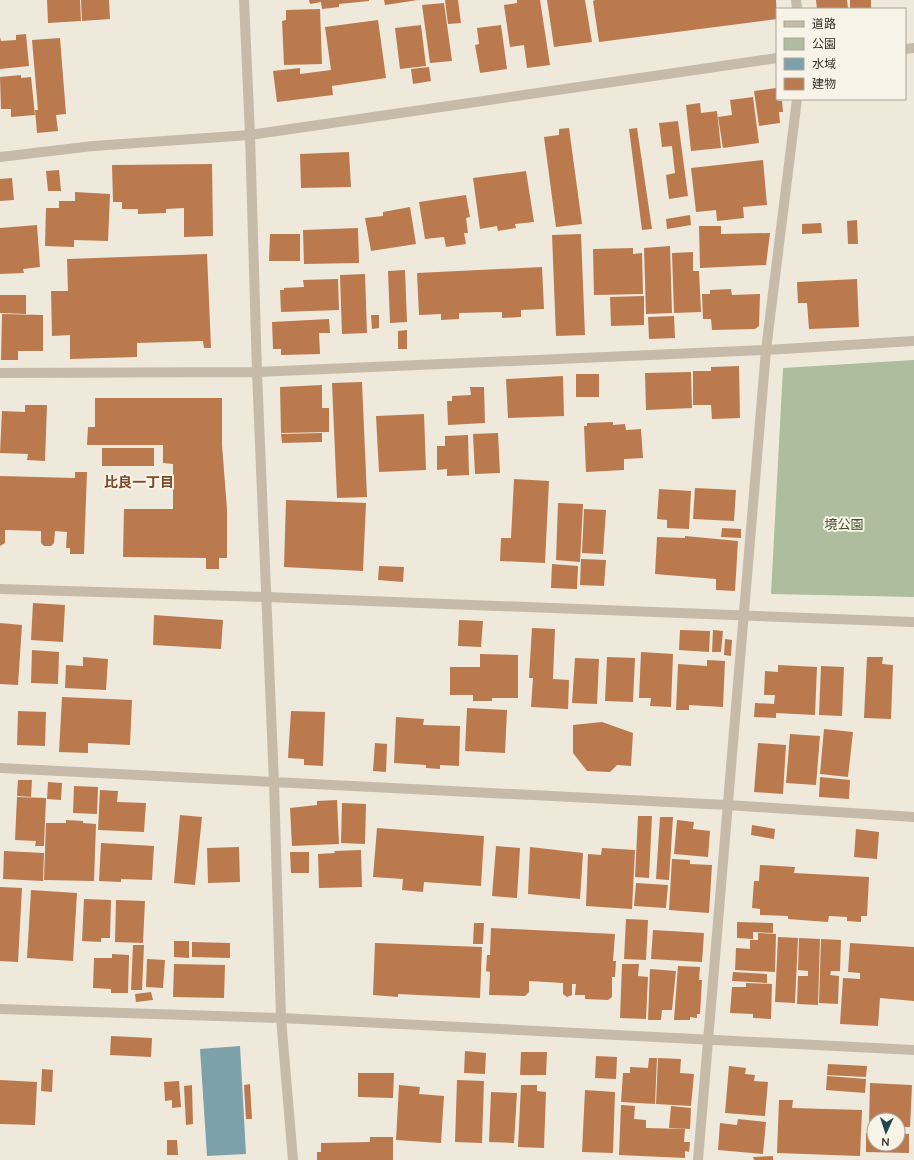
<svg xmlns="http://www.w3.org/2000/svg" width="914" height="1160" font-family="'Nunito Sans','Noto Sans JP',sans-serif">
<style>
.green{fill:#adbd9d}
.water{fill:#7da1aa}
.building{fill:#bb794e}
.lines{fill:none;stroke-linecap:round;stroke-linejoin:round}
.minor{stroke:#c6bba9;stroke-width:10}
.labels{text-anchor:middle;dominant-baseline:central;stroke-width:4;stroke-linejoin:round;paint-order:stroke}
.park-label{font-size:13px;fill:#3e502e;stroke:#f8f3e7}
.neighbourhood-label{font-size:14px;font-weight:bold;fill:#7c4928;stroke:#f8f3e7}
</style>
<rect width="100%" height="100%" fill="#efe9dc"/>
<path class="green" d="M914 360V597L771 594 783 368Z"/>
<path class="water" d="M240 1046 246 1154 207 1156 200 1049Z"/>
<path class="building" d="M47 0H80L81 21 48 23Z
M81 0H109L110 19 82 21Z
M309 0H369V1L339 4V7L322 9 321 2 310 4Z
M384 0H418L385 5Z
M445 0H458L461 23 448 24Z
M517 0H540L550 65 527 68 524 45 510 47 504 5 517 3Z
M547 0H585L592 42 554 47Z
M595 0H776L777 19 599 42 593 1Z
M816 0H847L848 9H817Z
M850 0H871V9H850Z
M444 3 452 61 430 63 422 5Z
M320 9 322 64 284 65 282 21 286 20V10Z
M378 20 386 78 332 86 333 95 277 102 273 71 300 68V74L331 70 325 27Z
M421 25 426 66 400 69 395 28Z
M501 25 507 69 480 73 475 45 479 44 477 28Z
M26 34 29 66 0 69V37L1 41 16 40V35Z
M60 38 66 114 56 115 58 131 37 133 35 110H38L32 40Z
M429 67 431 81 413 84 411 69Z
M21 75V78L31 77 35 115 11 117V109H1L0 77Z
M776 88 777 99 778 101H782L783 112H779L780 123 759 126 754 91Z
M753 97 759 143 723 148 718 117 732 115 730 100Z
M700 103 701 113 717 111 721 148 691 151 686 105Z
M678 121 688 196 669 199 666 175 675 173 672 146 662 147 659 123Z
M569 128 582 224 556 227 544 137 559 135V129Z
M637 128 652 229 642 230 629 129Z
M349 152 351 187 301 188 300 154Z
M763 160 767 205 743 207 744 218 717 221 716 210 696 212 691 168Z
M212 164 213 236 184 237V208L166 209V213L138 214V209H122V202H113L112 165Z
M59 170 61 191H48L46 171Z
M526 171 534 222 515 224 516 228 498 231 497 226 480 229 473 178Z
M12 178 14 200 0 201V179Z
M75 192 110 194 108 241 74 240V247L45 246 46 208H59V201H75Z
M466 195 470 217 466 218 468 233H464L466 244 446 247 444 237 425 239 419 202Z
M410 207 416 244 371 251 365 218 383 216V212Z
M690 215 691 225 667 229 666 219Z
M857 220 858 244H848L847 221Z
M821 223 822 233 802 234V224Z
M37 225 40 267 23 269 24 273 0 274V228Z
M699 226H721V234L770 233 766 265 700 268Z
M358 228 359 263 304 264 303 230Z
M270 234H300V261H269Z
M581 234 585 335 556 336 552 235Z
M670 246 672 313 646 314 644 248Z
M633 248V254L642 253 643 294 594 295 593 249Z
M693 252V271H699L701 312 674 313 672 253Z
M207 254 211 348H204L203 341 137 343V357L70 359V335L52 336 51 291H68L67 259Z
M542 267 544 309 521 310V317L502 318V312L459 313V319L441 320V314L419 315 417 273Z
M405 270 407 322 390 323 388 271Z
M365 274 367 333 342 334 340 275Z
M338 279 339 310 281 312 280 290H284V288L304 287 303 280Z
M857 279 859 327 809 329 807 303H798L797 282Z
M731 289 732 295 760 294 759 326 755 329 712 330 711 319H703L702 294H710V290Z
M0 295H26V314L0 313Z
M644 296V325L611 326 610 297Z
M2 314 43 315V351H18V360H1Z
M371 315H379V328L372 329Z
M674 316 675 338 649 339 648 317Z
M329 319 330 333H319L320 354 281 355V349H273L272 322Z
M407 330V349H398V331Z
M739 366 740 418 712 419 711 405H693V371H711V367Z
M691 372 692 408 646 410 645 373Z
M576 374H599V397H576Z
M563 376 564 416 508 418 506 379Z
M362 382 367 497 337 498 332 383Z
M322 385V408H329V432L281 433 280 387Z
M470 387H484L485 423 448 425 447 401H452V396L471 395Z
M95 398H222V445L227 509V558H219V569H206V558L123 557 124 509H173V464L163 463V445H87L88 427H95Z
M25 405H47L45 461 27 460 28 454 0 453 2 411 25 412Z
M424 414 426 470 379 472 376 416Z
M613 422V425L625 424 626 430 641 429 643 458 624 459V470L586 472 584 426H587V423Z
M322 433V442L282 443 281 434Z
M498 433 500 473 475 474 473 434Z
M468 435 469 475 447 476V469L437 470V446H445V436Z
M102 448H154V466H102Z
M75 472H87L84 554H70V548H66L67 532 55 531 54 543 51 546H44L41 543V531L5 530V543L0 546V476L75 478Z
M514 479 549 481 545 563 500 561 501 538H511Z
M695 488 736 490 734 521 693 519Z
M659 489 691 491 689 529 667 528V520L657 519Z
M286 500 366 503 363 571 284 567Z
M558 503 583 504 580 562 556 560Z
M584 509 606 510 603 554 582 553Z
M722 528 741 529V538L721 537Z
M685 536 738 541 735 591 716 590V579L655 574 657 537 685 538Z
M581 559 606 560 604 586 580 585Z
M552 564 578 566 577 589 551 588Z
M379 566 404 567 403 582 378 580Z
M33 603 65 605 63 642 31 640Z
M154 615 223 620 221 649 153 645Z
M459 620 483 621 481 647 458 646Z
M0 623 22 625 18 685 0 684Z
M532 628 555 629 553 679 569 680 568 709 531 707 533 678H529Z
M680 630 710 631 709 652 679 650Z
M713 630 723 631 721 652H712Z
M725 639 732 640 731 656 724 655Z
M32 650 59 652 58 684 31 683Z
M641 652 673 654 671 707 650 706 651 698H639Z
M480 654 518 655V698H492V701H473V695H450V667H480Z
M83 657 108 659 106 690 65 688 66 665 83 666Z
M607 657 635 658 633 702 605 701Z
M867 657H883L882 664 893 665 891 719 864 718Z
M575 658 599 659 597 704 572 703Z
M707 660 725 661 723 707 689 705V710H676L678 664 707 666Z
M778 665 817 667 815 715 776 713V718L754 717 755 703 774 704 775 695H764L765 671 778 672Z
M821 666 844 667 842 716 819 715Z
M62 697 132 700 130 745 88 743V753L59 752Z
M467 708 507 710 505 753 465 751Z
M18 711 46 712 45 746 17 745Z
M291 711 325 712 323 766 304 765V759L288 758Z
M396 717 424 719 423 725 460 726 459 766 440 765V769L426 768V765L394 763Z
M602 722 633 733 631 766 617 765 610 772 587 771 573 753V725Z
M824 729 853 732 848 777 820 774Z
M790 734 820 736 816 785 786 783Z
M375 743 387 744 386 772 373 771Z
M758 743 786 745 783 794 754 792Z
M820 777 850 780 849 799 819 797Z
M18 780H32L31 797 17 796Z
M48 782 62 783 61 800 47 799Z
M74 786 98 787 97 814 73 813Z
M100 790 118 791 117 802 146 803 144 832 98 830Z
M17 797 46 798 44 846H35L36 841 15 840Z
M337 800 339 844 292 846 290 808 317 805V801Z
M342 803 366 804 365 844 341 843Z
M180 815 202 817 195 885 174 883Z
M638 816H652L649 878 635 877Z
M660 817H673L669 880 656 879Z
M66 820 83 821V823L96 824 94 881 44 880 46 823H66Z
M677 820 694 822 693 829 710 831 708 857 674 854Z
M752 825 775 829 774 839 751 835Z
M377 828 484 836 481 886 424 882 423 892 402 890 403 879 373 877Z
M856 829 879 832 877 859 854 857Z
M101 843 154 846 152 880 121 879V882L99 881Z
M496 846 520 848 517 898 492 896Z
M239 847 240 882 208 883 207 848Z
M530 847 583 853 580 899 528 894Z
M602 848 635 850 632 909 586 906 588 854 601 855Z
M361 850 362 887 319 888 318 854 335 853 334 851Z
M4 851 44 853 43 881 3 879Z
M290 852H309V873H291Z
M672 859 690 860V864L712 865 709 913 669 910Z
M760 865 795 867 794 873 869 877 867 916H861V922L847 921V917L829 916 828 922 788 919V916L760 915V909L752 908 754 881H759Z
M636 883 668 885 666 908 634 906Z
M0 887 22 888 18 962 0 961Z
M31 890 77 893 73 961 27 958Z
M84 899 111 900 110 938H101V942L82 941Z
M116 900 145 901 143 943 115 942Z
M626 919 648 920 646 960 624 959Z
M737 922 773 923V933L753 932V939L737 938Z
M474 923H484L483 944H473Z
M491 928 615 934 613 961H616L615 977H612V997L608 1000 585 999V995H575L576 984H572V995L567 997 563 994V983L529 981V992L525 996 489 995 490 972 486 971 487 955H490Z
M653 930 704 933 702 962 651 959Z
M758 933 776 934 775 972 735 970 736 948 750 949V940H758Z
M778 937 798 938 795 1003 775 1002Z
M799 938 820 939 818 1005 797 1004 798 976H808V971L798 970Z
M821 939 841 940 840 971H831L830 975 839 976 838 1004 819 1003Z
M174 941H189V958L174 957Z
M192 942 230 943V958L192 957Z
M375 943 482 947 480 998 398 994V997L373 995Z
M850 943 914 947V1001L880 998 878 1026 840 1024 843 978 860 979V973L848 972Z
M133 945H144L142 990H131Z
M112 954 129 955 128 993H111V989L93 988 94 958H112Z
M147 959 165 960 163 988 146 987Z
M174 964 225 965 224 998 173 997Z
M622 964H639L638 976 648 977 646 1019 620 1018Z
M678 966 700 967 699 980H702L700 1014H697V1018L690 1017V1020H674Z
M650 969 676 971 672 1010H662L661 1020H648Z
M733 972 767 974V983L732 981Z
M746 983 772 984 771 1019 753 1018V1014L730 1013 732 987H746Z
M151 992 153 1000 136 1002 135 994Z
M111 1036 152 1038 151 1057 110 1055Z
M465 1051 486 1053 485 1074 464 1073Z
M521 1052H547L546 1075H520Z
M596 1056 617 1057 616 1079 595 1078Z
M649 1058H657L655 1104 621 1102 623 1073H630V1067L648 1068Z
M658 1058 681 1059 680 1073 694 1074 691 1106 656 1104Z
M828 1064 867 1066 866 1077 827 1075Z
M729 1066 746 1068 745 1074 755 1075 754 1081 768 1082 765 1116 725 1113Z
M42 1069 53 1070 52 1092 41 1091Z
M358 1073H394L393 1098 358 1097Z
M827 1076 866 1079 865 1093 826 1090Z
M0 1080 37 1082 35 1125 0 1124Z
M457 1080 484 1081 482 1143 455 1142Z
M179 1081 181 1107 172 1108V1100L165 1101 164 1082Z
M870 1083 912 1085 910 1127H898V1120H874V1126L869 1125Z
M250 1084 252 1119H246L244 1085Z
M192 1085 193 1124 186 1125 184 1086Z
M399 1085 420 1087 419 1094 444 1096 441 1143 396 1140Z
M521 1085H537V1091L546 1092 544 1148 518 1147Z
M585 1090 615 1092 613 1153 582 1152Z
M491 1092 517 1093 514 1143 489 1142Z
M779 1100H793L792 1108 862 1110 860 1156 777 1153Z
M621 1105 635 1106 634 1119 646 1120V1128L685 1129 684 1142H690L689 1152 685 1151V1158L619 1155Z
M671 1106 691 1108 690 1129 669 1128Z
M738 1119 766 1122 763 1154 718 1150 720 1123 737 1125Z
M866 1133H874V1144H898V1133L909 1134V1153L866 1152Z
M370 1137H393V1160H317V1152H321V1143L370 1142Z
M167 1140H177L178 1155H167Z
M773 1156V1160H754L753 1157Z"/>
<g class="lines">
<path class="minor" d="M244 0 250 135 257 372 274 783 281 1018 293 1160
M796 0 797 9
M905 49 914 48
M0 157 93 146 250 135 777 58
M0 373 257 372 766 350 914 341
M0 589 266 597 914 622
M0 768 727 805 914 817
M0 1009 281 1018 914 1050
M698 1160 766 350 797 99"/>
</g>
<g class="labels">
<g class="park-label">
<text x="844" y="525">境公園</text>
</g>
<g class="neighbourhood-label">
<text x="139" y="482">比良一丁目</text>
</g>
</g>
<rect x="776" y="8" width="130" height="92" fill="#f8f3e7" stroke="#aaa49b"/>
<rect x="784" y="21" width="20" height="6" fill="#c6bba9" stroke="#aaa49b"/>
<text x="812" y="28" font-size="12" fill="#342e28">道路</text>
<rect x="784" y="38" width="20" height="12" fill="#adbd9d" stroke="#aaa49b"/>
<text x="812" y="48" font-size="12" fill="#342e28">公園</text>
<rect x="784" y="58" width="20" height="12" fill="#7da1aa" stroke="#aaa49b"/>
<text x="812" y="68" font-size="12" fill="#342e28">水域</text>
<rect x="784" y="78" width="20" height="12" fill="#bb794e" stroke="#aaa49b"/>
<text x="812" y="88" font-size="12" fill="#342e28">建物</text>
<g transform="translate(886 1132) rotate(183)"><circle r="19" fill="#f8f3e7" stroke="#aaa49b"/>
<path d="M0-3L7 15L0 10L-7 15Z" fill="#214752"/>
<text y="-6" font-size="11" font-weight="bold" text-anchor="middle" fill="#342e28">N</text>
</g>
</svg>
